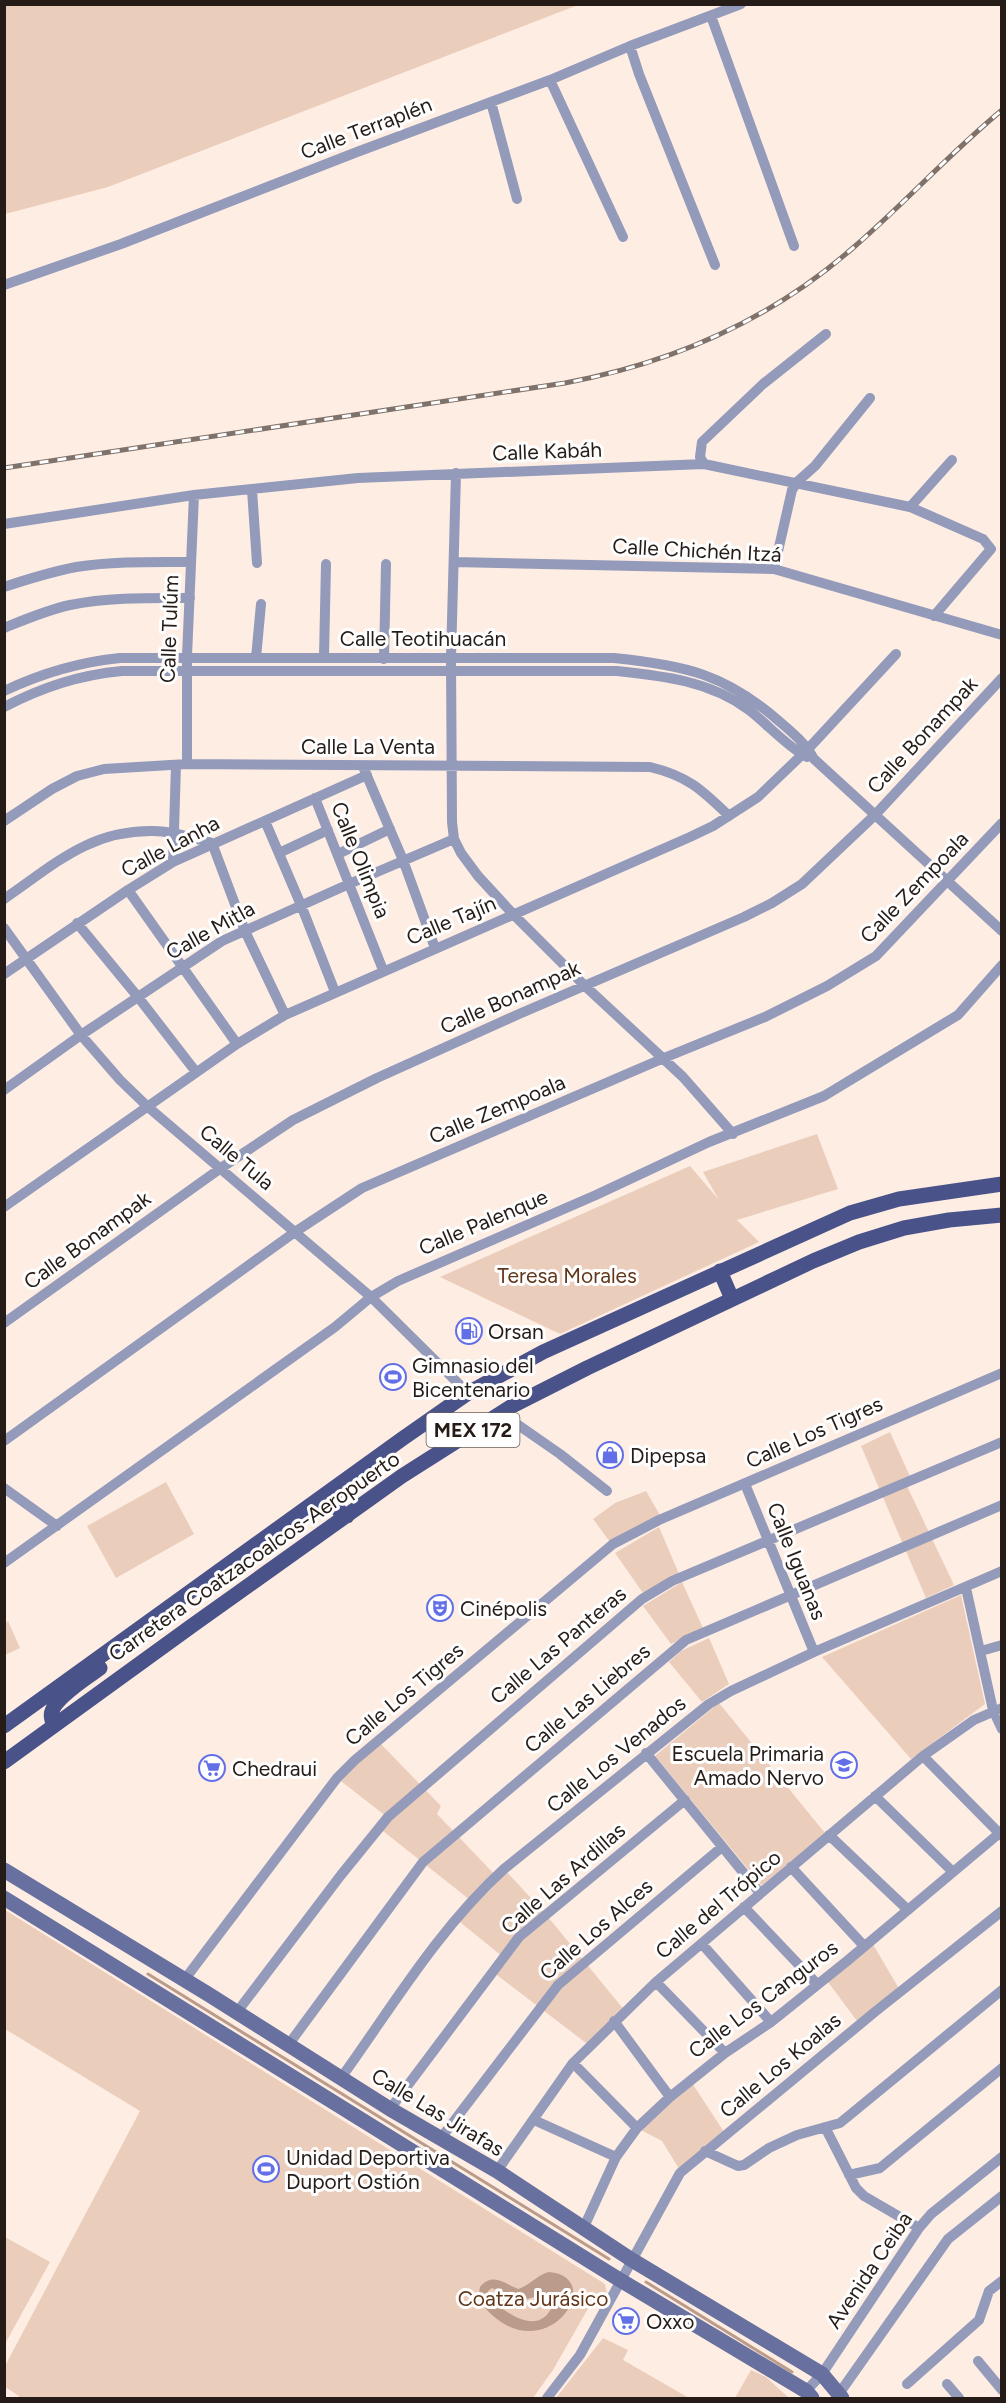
<svg xmlns="http://www.w3.org/2000/svg" width="1006" height="2403" font-family="Figtree,sans-serif">
<style>
.green{fill:#ebcdbc}
.water{fill:#bb9b89;fill-rule:evenodd}
.lines{fill:none;stroke-linecap:round;stroke-linejoin:round}
.stream{stroke:#bb9b89;stroke-width:3}
.street{stroke:#939aba;stroke-width:10}
.secondary{stroke:#67709e;stroke-width:15}
.primary{stroke:#495289;stroke-width:15}
.rail-casing{stroke:#7f726b;stroke-width:5}
.rail{stroke:#fefefe;stroke-width:3;stroke-dasharray:9;stroke-linecap:butt}
.labels{text-anchor:middle;dominant-baseline:central;stroke-width:6;stroke-linejoin:round;paint-order:stroke}
.shield{fill:#fefefe;stroke:#67605c;stroke-width:1.5}
.shield-label{font-size:20px;font-weight:bold;fill:#261c17}
.street-label{font-size:21px;fill:#261c17;stroke:#fefefe}
.park-label{font-size:21px;fill:#623619;stroke:#fefefe}
.poi-label{font-size:21px;fill:#261c17;stroke:#fefefe;text-anchor:start}
</style>
<rect width="100%" height="100%" fill="#feede3"/>
<path class="green" d="M5 4H578V5L108 187 5 214Z
M817 1134 838 1189 737 1220 759 1242 560 1334 440 1277 690 1166 719 1200 703 1172Z
M890 1432 912 1481 906 1484 954 1585 926 1598 861 1446Z
M166 1482 194 1534 116 1578 87 1526Z
M646 1491 661 1517 610 1542 593 1519 615 1503Z
M659 1527 679 1574 643 1593 615 1553Z
M682 1582 703 1628 671 1644 643 1606Z
M961 1595 985 1704 911 1759 822 1657Z
M8 1621 20 1648 5 1655V1623Z
M709 1638 729 1684 702 1702 669 1662 681 1651Z
M719 1703 825 1833 762 1886 655 1756Z
M378 1741 441 1806 437 1814 496 1876 504 1869 544 1912 625 2011 590 2046 493 1972 503 1957 455 1918 470 1900 378 1827 387 1817 337 1778Z
M5 1910 605 2284 607 2294 600 2299 594 2298 553 2370 533 2398H18L19 2396 5 2387V2366L140 2111 5 2029Z
M871 1941 901 1992 860 2025 825 1978Z
M690 2080 726 2135 681 2172 662 2141 637 2128Z
M5 2237 50 2262 5 2344Z
M603 2338 628 2350 623 2360 689 2398H556Z
M751 2370 766 2377 789 2398H735Z"/>
<path class="water" d="M549 2272C607 2277 550 2367 492 2315 484 2308 477 2299 480 2287 492 2272 504 2283 518 2289 529 2286 537 2275 549 2272ZM492 2288 509 2297 523 2300 546 2294 553 2300V2305C539 2338 506 2313 489 2298L488 2291Z"/>
<g class="lines">
<path class="stream" d="M148 1974 609 2259
M646 2282 792 2372"/>
<path class="street" d="M711 16 794 246
M630 46 639 74 715 265
M550 80 623 237
M491 102 517 199
M4 285 121 244 357 152 550 80 630 46 741 4
M704 464 700 457 702 442 763 384 826 334
M456 473 451 658 452 822 454 839 461 853 478 876 513 914 584 985 683 1077 733 1134
M252 490 257 563
M910 507 952 460
M4 524 194 495 358 478 704 464 910 507 983 539 991 549 934 616
M454 562 774 569 1002 635
M774 569 792 490 797 482 815 466 870 398
M4 587C28 579 51 572 76 567 113 561 153 562 191 562
M4 628C26 619 47 610 70 605 108 597 151 598 190 598
M324 657 326 564
M256 658 261 604
M384 659 386 564
M4 691C42 673 79 662 120 658H614C684 665 726 674 780 722 793 733 806 744 814 759L1002 931
M4 707C43 687 79 675 122 671H617C664 676 710 681 749 710 766 723 790 749 807 757
M187 764V656L194 495
M364 769 403 860 435 948
M315 798 383 970
M4 821 52 789 77 776 104 769 187 764 650 767C688 776 702 790 729 816
M265 821 301 905 335 992
M279 853 328 830
M338 854 390 829
M173 862 176 765
M128 890 237 1044
M4 899C54 865 89 830 153 831 173 831 193 838 212 843L245 931 285 1015
M77 923 138 997 196 1072
M4 928 81 1035 120 1080 148 1107 371 1297 468 1393
M4 974 128 890 173 862 367 775
M4 1090 81 1035 222 941 349 884 454 839
M4 1207 237 1044 285 1015 690 837 713 826 758 797 808 749 896 654
M4 1323 221 1168 293 1120 377 1078 519 1014 744 917 772 903 802 884 875 815 1002 678
M501 1413 560 1454 607 1491
M4 1441 295 1232 362 1188 664 1058 765 1017 827 986 876 956 1002 823
M745 1484 814 1652
M4 1488 57 1526
M4 1563 335 1327 371 1297 398 1281 596 1195 709 1142 824 1096 958 1015 1002 965
M966 1588 993 1710 1002 1729
M981 1651 1002 1645
M646 1753 760 1893
M923 1756 1002 1836
M875 1796 953 1872
M829 1835 908 1910
M791 1867 864 1946
M744 1907 817 1984
M702 1944 771 2022
M185 1979 337 1778 355 1760 613 1544 659 1520 1002 1373
M656 1982 725 2053
M237 2012 341 1875 388 1817 642 1599 672 1581 1002 1442
M614 2021 670 2097
M289 2044 423 1862 686 1640 1002 1505
M573 2063 637 2128
M341 2078C392 2007 439 1928 504 1869L709 1704 731 1691 814 1652 1002 1571
M390 2109 519 1937 685 1800
M534 2120 616 2157
M825 2127 856 2188 864 2196 919 2228
M441 2138 558 1985 722 1847
M705 2151 738 2166 744 2165 769 2148 797 2135 840 2123 1002 1990
M497 2171 573 2063 656 1982 923 1756 974 1720 1002 1708
M849 2175 880 2168 1002 2068
M584 2227 616 2157 637 2128 670 2097 725 2053 771 2022 847 1961 1002 1831
M978 2361 1002 2390
M907 2384 979 2320 989 2291 1002 2281
M947 2384 959 2398
M806 2391 822 2374 919 2228 931 2214 1002 2157
M547 2398 580 2355 680 2173 876 2011 1002 1911
M836 2398 948 2239 1002 2196"/>
<path class="secondary" d="M4 1870 208 1994 390 2109 497 2171 632 2260 822 2374 842 2398
M4 1898 620 2280 806 2391 812 2398"/>
<path class="primary" d="M720 1271 732 1299
M337 1486C332 1499 334 1510 347 1516
M54 1725C52 1721 50 1716 52 1711 57 1696 87 1678 100 1668
M4 1726 402 1439 468 1393 543 1352 850 1213 899 1199 1002 1184
M4 1762 193 1625 402 1476 512 1406 587 1368 813 1261 859 1242 904 1228 949 1220 1002 1215"/>
<defs>
<path id="rail" d="M4 468 565 383C673 363 772 319 854 247 905 203 950 153 1002 110"/>
</defs>
<use href="#rail" class="rail-casing"/>
<use href="#rail" class="rail"/>
</g>
<defs>
<symbol id="fuel-ring" viewBox="-11 -11 22 22"><circle r="9.5" fill="#fefefe" stroke="#626fe7" stroke-width="1.5"/><path d="M-5.5-6h7V0h2V4h1.3V-2.5L3-4.5l.8-.8L6-3V5H2.5V1h-1V6h-7ZM-4.2-4.7v3.2H.2V-4.7Z" fill="#626fe7"/></symbol>
<symbol id="stadium-ring" viewBox="-11 -11 22 22"><circle r="9.5" fill="#fefefe" stroke="#626fe7" stroke-width="1.5"/><path d="M0-5a6.5 5 0 1 0 0 10a6.5 5 0 1 0 0-10ZM-3.5-1.8h7v3.6h-7Z" fill="#626fe7"/></symbol>
<symbol id="shop-ring" viewBox="-11 -11 22 22"><circle r="9.5" fill="#fefefe" stroke="#626fe7" stroke-width="1.5"/><path d="M-5-2.5h2.3a2.7 3.5 0 0 1 5.4 0H5L5.5 6h-11ZM-1.5-2.5h3a1.5 2.3 0 0 0-3 0Z" fill="#626fe7"/></symbol>
<symbol id="theatre-ring" viewBox="-11 -11 22 22"><circle r="9.5" fill="#fefefe" stroke="#626fe7" stroke-width="1.5"/><path d="M-5-5.5Q0-4 5-5.5V0Q5 5 0 6Q-5 5-5 0ZM-3.3-2.5H-1v1.5H-3.3ZM1-2.5H3.3v1.5H1ZM-2.8 1Q0 5.5 2.8 1Z" fill="#626fe7"/></symbol>
<symbol id="school-ring" viewBox="-11 -11 22 22"><circle r="9.5" fill="#fefefe" stroke="#626fe7" stroke-width="1.5"/><path d="M0-5L7-2L0 1L-7-2ZM-4 1L0 2.5L4 1V4Q0 6-4 4Z" fill="#626fe7"/></symbol>
<symbol id="supermarket-ring" viewBox="-11 -11 22 22"><circle r="9.5" fill="#fefefe" stroke="#626fe7" stroke-width="1.5"/><path d="M-6-5.5h2.5l.6 2H6L4.5 2H-2.5L-4.4-4H-6ZM-1.5 3.2a1.3 1.3 0 1 0 .1 0ZM3 3.2a1.3 1.3 0 1 0 .1 0Z" fill="#626fe7"/></symbol>
</defs>
<g fill-rule="evenodd">
<use href="#fuel-ring" x="454" y="1316" width="30" height="30"/>
<use href="#stadium-ring" x="378" y="1362" width="30" height="30"/>
<use href="#shop-ring" x="595" y="1440" width="30" height="30"/>
<use href="#theatre-ring" x="425" y="1593" width="30" height="30"/>
<use href="#school-ring" x="829" y="1750" width="30" height="30"/>
<use href="#supermarket-ring" x="197" y="1753" width="30" height="30"/>
<use href="#stadium-ring" x="251" y="2154" width="30" height="30"/>
<use href="#supermarket-ring" x="611" y="2306" width="30" height="30"/>
</g>
<g class="labels">
<rect class="shield" x="426.5" y="1413" width="93" height="34" rx="4.5"/>
<g class="shield-label">
<text x="473" y="1430">MEX 172</text>
</g>
<g class="street-label">
<text transform="translate(366 128) rotate(-21)">Calle Terraplén</text>
<text transform="translate(547 451) rotate(-2)">Calle Kabáh</text>
<text transform="translate(697 550) rotate(3)">Calle Chichén Itzá</text>
<text transform="translate(169 629) rotate(-88)">Calle Tulúm</text>
<text x="423" y="638">Calle Teotihuacán</text>
<text transform="translate(922 735) rotate(-47)">Calle Bonampak</text>
<text x="368" y="746">Calle La Venta</text>
<text transform="translate(170 846) rotate(-28)">Calle Lanha</text>
<text transform="translate(361 860) rotate(68)">Calle Olimpia</text>
<text transform="translate(914 887) rotate(-46)">Calle Zempoala</text>
<text transform="translate(451 920) rotate(-23)">Calle Tajín</text>
<text transform="translate(210 930) rotate(-29)">Calle Mitla</text>
<text transform="translate(510 997) rotate(-24)">Calle Bonampak</text>
<text transform="translate(497 1109) rotate(-23)">Calle Zempoala</text>
<text transform="translate(237 1157) rotate(40)">Calle Tula</text>
<text transform="translate(483 1222) rotate(-23)">Calle Palenque</text>
<text transform="translate(87 1240) rotate(-36)">Calle Bonampak</text>
<text transform="translate(814 1432) rotate(-24)">Calle Los Tigres</text>
<text transform="translate(254 1556) rotate(-35)">Carretera Coatzacoalcos-Aeropuerto</text>
<text transform="translate(797 1561) rotate(68)">Calle Iguanas</text>
<text transform="translate(558 1645) rotate(-40)">Calle Las Panteras</text>
<text transform="translate(404 1694) rotate(-40)">Calle Los Tigres</text>
<text transform="translate(587 1698) rotate(-40)">Calle Las Liebres</text>
<text transform="translate(616 1754) rotate(-39)">Calle Los Venados</text>
<text transform="translate(563 1878) rotate(-41)">Calle Las Ardillas</text>
<text transform="translate(718 1904) rotate(-40)">Calle del Trópico</text>
<text transform="translate(596 1929) rotate(-41)">Calle Los Alces</text>
<text transform="translate(763 1999) rotate(-37)">Calle Los Canguros</text>
<text transform="translate(780 2065) rotate(-40)">Calle Los Koalas</text>
<text transform="translate(438 2112) rotate(31)">Calle Las Jirafas</text>
<text transform="translate(869 2270) rotate(-56)">Avenida Ceiba</text>
</g>
<g class="park-label">
<text x="567" y="1275">Teresa Morales</text>
<text x="533" y="2298">Coatza Jurásico</text>
</g>
<g class="poi-label">
<text x="488" y="1331">Orsan</text>
<text x="412" y="1365">Gimnasio del<tspan x="412" dy="24">Bicentenario</tspan></text>
<text x="630" y="1455">Dipepsa</text>
<text x="460" y="1608">Cinépolis</text>
<text x="824" y="1753" text-anchor="end">Escuela Primaria<tspan x="824" dy="24">Amado Nervo</tspan></text>
<text x="232" y="1768">Chedraui</text>
<text x="286" y="2157">Unidad Deportiva<tspan x="286" dy="24">Duport Ostión</tspan></text>
<text x="646" y="2321">Oxxo</text>
</g>
</g>
<rect width="1006" height="2403" fill="none" stroke="#261c17" stroke-width="12"/>
</svg>
